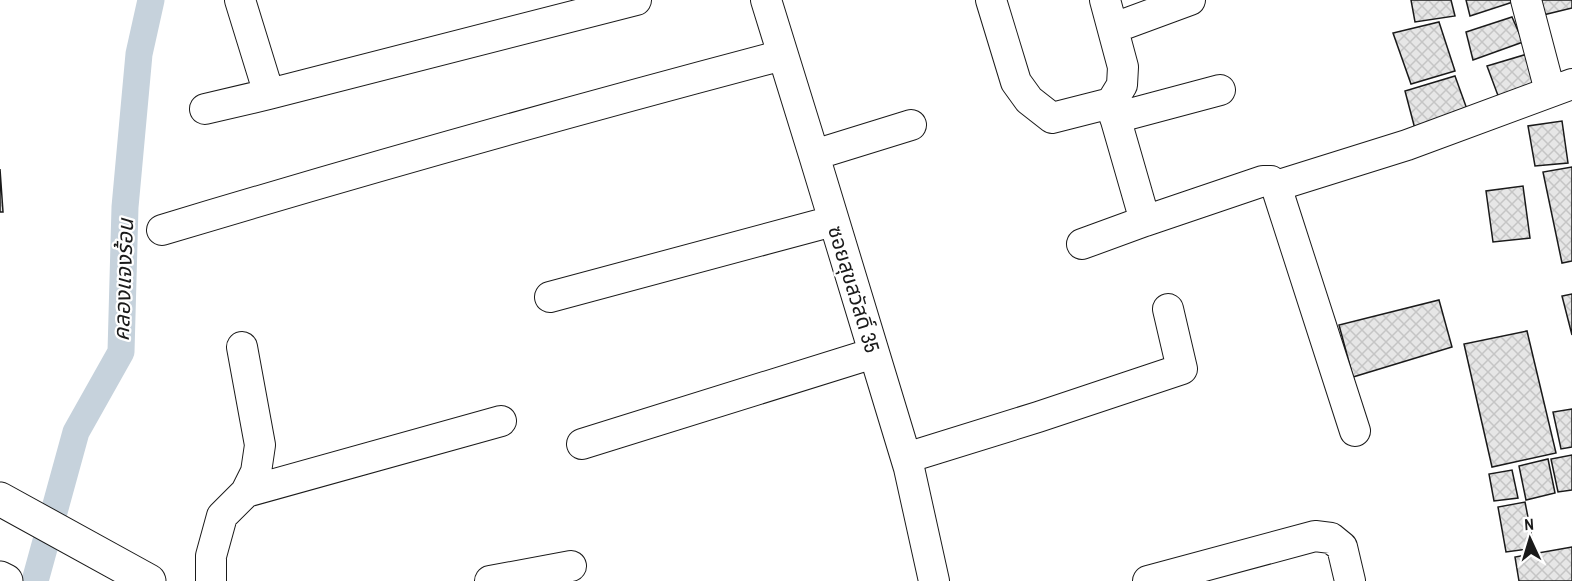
<svg xmlns="http://www.w3.org/2000/svg" width="1572" height="581" font-family="'Archivo Narrow','Noto Sans Thai',sans-serif">
<style>
.lines{fill:none;stroke-linecap:round;stroke-linejoin:round}
.canal{stroke:#c6d2dc;stroke-width:27}
.building{fill:url(#building-cross-hatch);stroke:#1a1a1a;stroke-width:1.5}
.minor-casing{stroke:#1a1a1a;stroke-width:32}
.major-casing{stroke:#1a1a1a;stroke-width:35}
.minor{stroke:#fff;stroke-width:30}
.major{stroke:#fff;stroke-width:33}
.labels{text-anchor:middle;dominant-baseline:central;stroke-width:4.5;stroke-linejoin:round;paint-order:stroke}
.street-label{font-size:21px;fill:#1a1a1a;stroke:#fff}
.water-label{font-size:22px;font-style:italic;fill:#1a1a1a;stroke:#fff}
</style>
<defs>
<pattern id="building-cross-hatch" width="8" height="8" patternUnits="userSpaceOnUse" patternTransform="scale(1.5)"><rect width="8" height="8" fill="#e6e6e6"/><path d="M0 0l8 8M0 8l8-8" fill="none" stroke="#c5c5c5"/></pattern>
</defs>
<rect width="100%" height="100%" fill="#fff"/>
<g class="lines">
<path class="canal" d="M35 581 76 432 121 352 125 207 139 54 151 0"/>
</g>
<path class="building" d="M1411 0H1451L1455 16 1415 22Z
M1466 0H1519L1470 16Z
M1540 0H1572V8L1543 15Z
M1512 17 1523 42 1473 60 1466 32Z
M1439 22 1455 71 1411 84 1393 33Z
M1534 52 1550 91 1500 101 1487 66Z
M1455 76 1468 112 1415 129 1405 91Z
M1562 121 1568 163 1535 166 1528 126Z
M1572 167V261L1562 263 1543 172Z
M0 169 3 212H0Z
M1523 186 1530 238 1493 242 1486 191Z
M1572 294V335L1562 296Z
M1439 300 1452 347 1353 377 1339 325Z
M1527 331 1556 453 1492 467 1464 344Z
M1572 409V447L1561 449 1553 412Z
M1572 455V490L1558 492 1551 459Z
M1548 459 1555 493 1526 500 1519 466Z
M1512 470 1518 498 1494 501 1489 474Z
M1525 502 1534 548 1506 552 1498 507Z
M1572 547V581H1519L1515 557Z"/>
<g class="lines">
<defs>
<path id="minor" d="M240 0 269 94
M766 0 814 155 909 468 934 581
M991 0 1016 82 1029 100 1052 118 1111 103 1122 85 1123 67 1105 0
M1526 0 1550 91
M1114 28 1190 0
M1111 103 1145 221 1263 181H1271L1276 186 1355 431
M205 109 269 94 636 0
M1115 118 1220 90
M814 155 911 125
M1276 186 1407 145 1572 84
M162 230C368 168 575 110 783 55
M1082 244 1145 221
M550 297 833 221
M582 444 874 353
M906 458 1038 417 1182 369 1168 309
M246 492 501 421
M211 581V556L222 516 246 492 256 472 260 445 242 347
M490 581 571 566
M1148 581 1315 536 1331 538 1342 547 1350 581"/>
<path id="major" d="M0 499 149 581
M0 578 6 581"/>
</defs>
<use href="#minor" class="minor-casing"/>
<use href="#major" class="major-casing"/>
<use href="#minor" class="minor"/>
<use href="#major" class="major"/>
</g>
<g class="labels">
<g class="street-label">
<text transform="translate(854 289) rotate(73)">ซอยสุขสวัสดิ์ 35</text>
</g>
<g class="water-label">
<text transform="translate(123 280) rotate(-88)">คลองแจงร้อน</text>
</g>
</g>
<g transform="translate(1530 539) rotate(356)" stroke="#ffffff" stroke-width="4.5" paint-order="stroke">
<path d="M0-4.5L10 22L0 15L-10 22Z" fill="#1a1a1a"/>
<text y="-9" font-size="16" font-weight="bold" text-anchor="middle" fill="#1a1a1a">N</text>
</g>
</svg>
